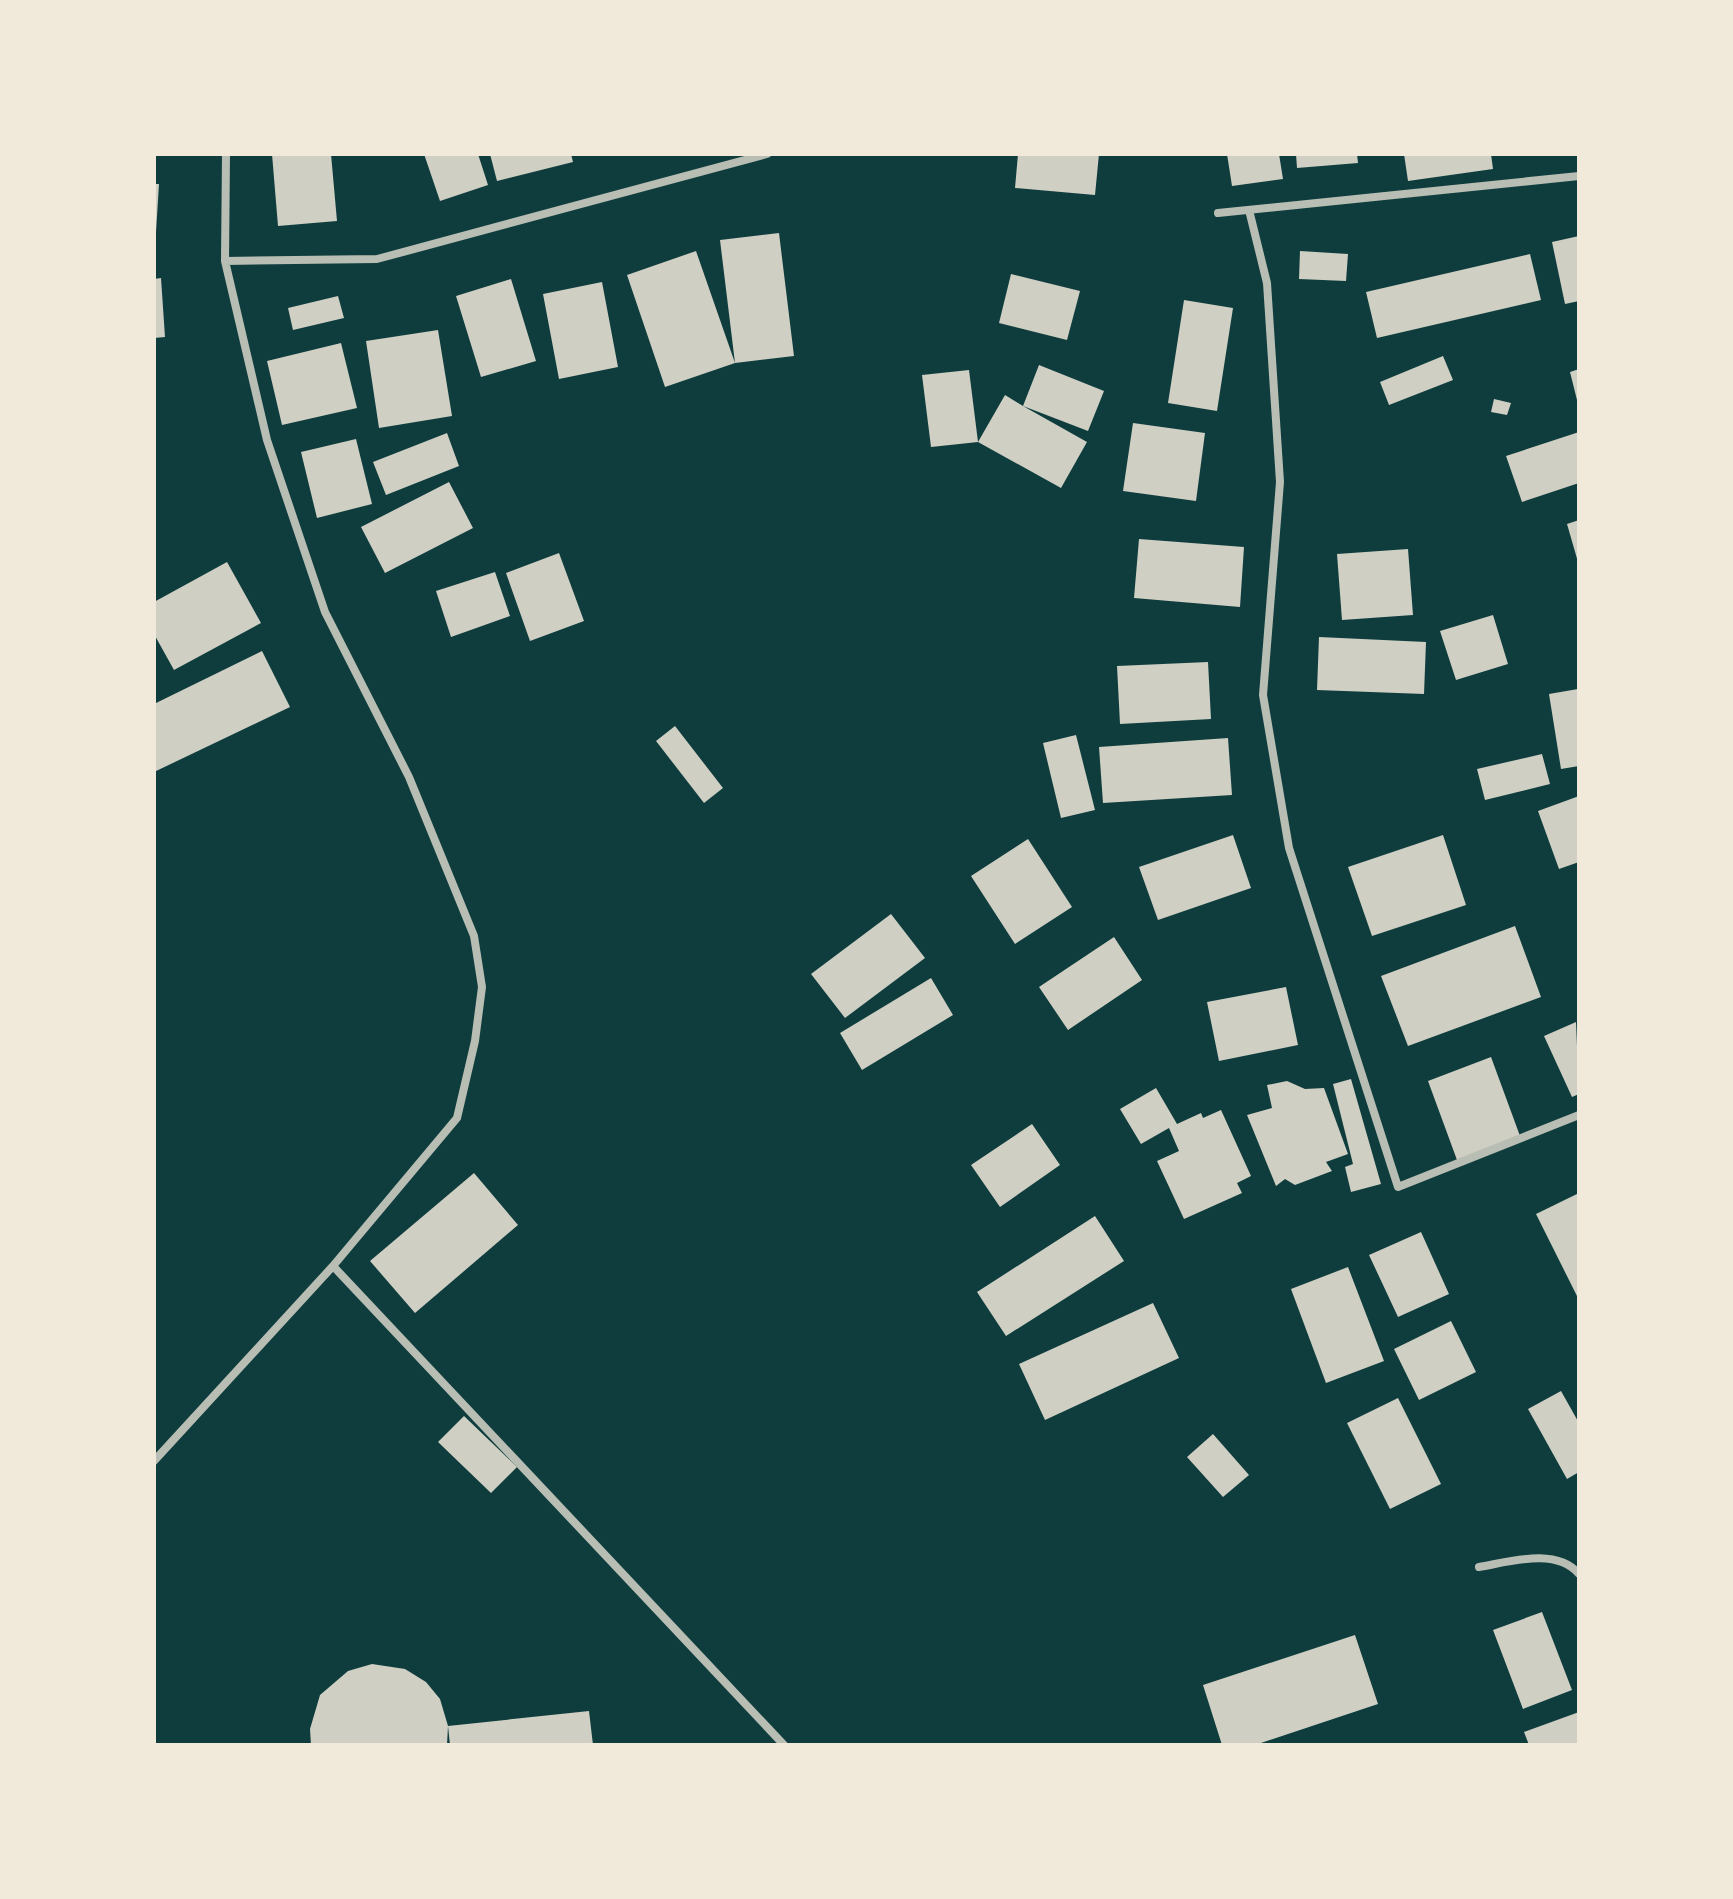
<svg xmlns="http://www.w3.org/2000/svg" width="1733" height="1899" font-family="'Playfair Display',serif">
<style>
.building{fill:#cfcfc3}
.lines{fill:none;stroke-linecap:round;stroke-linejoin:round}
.minor{stroke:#b8beb3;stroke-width:8}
</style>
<rect width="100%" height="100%" fill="#0f3d3e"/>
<path class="building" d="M272 154H331L337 221 278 226Z
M424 154H478L488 185 440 201Z
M490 154H571L573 162 497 181Z
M1018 154H1099L1095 195 1015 188Z
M1227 154H1279L1283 179 1232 186Z
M1296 154H1357L1358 163 1297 168Z
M1404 154H1491L1493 169 1408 181Z
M154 184H159L156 232H154Z
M779 233 794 356 735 363 720 240Z
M1579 236V301L1565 304 1552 242Z
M696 251 735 363 665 387 627 275Z
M1300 251 1348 254 1346 281 1299 279Z
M1530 254 1541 300 1377 338 1366 292Z
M1011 274 1080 291 1067 340 999 323Z
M161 278 165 337 154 338V279Z
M511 279 536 361 481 377 456 296Z
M602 282 618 367 559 379 543 294Z
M338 296 344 318 293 330 288 308Z
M1184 300 1233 308 1217 411 1168 403Z
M438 330 452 416 379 428 366 341Z
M341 343 357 408 282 425 267 361Z
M1443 356 1453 380 1389 405 1380 382Z
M1039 365 1104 391 1088 431 1023 406 1087 442 1061 488 978 442 931 447 922 375 969 370 978 442 1005 395 1023 406Z
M1579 369V404H1578L1570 372Z
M1494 399 1511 403 1507 415 1491 412Z
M1133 423 1205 433 1196 501 1123 491Z
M1579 432V483L1522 502 1506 456Z
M447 433 459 466 386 495 373 462Z
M356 439 372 504 317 518 301 452Z
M449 482 473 528 385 573 361 527Z
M1579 520V562H1578L1567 524Z
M1139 539 1244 547 1240 607 1134 598Z
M1408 549 1413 615 1342 620 1337 554Z
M559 553 584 621 530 641 506 573Z
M227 562 261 623 174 670 154 634V602Z
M495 572 510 616 451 637 436 591Z
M1493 615 1508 664 1456 680 1440 631Z
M1319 637 1426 642 1424 694 1317 690Z
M262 651 290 707 154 772V704Z
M1208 662 1211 719 1120 724 1117 666Z
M1578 689 1579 766 1561 769 1549 694Z
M675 726 723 788 704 803 656 741Z
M1076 735 1095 810 1061 818 1043 743Z
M1228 738 1232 795 1103 803 1099 747Z
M1542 754 1550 784 1485 800 1477 769Z
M1579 796V862L1559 869 1538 811Z
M1233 835 1251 888 1158 920 1139 867Z
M1443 835 1466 905 1372 936 1348 867Z
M1028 839 1072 907 1015 944 971 876Z
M891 914 925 958 845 1018 811 974Z
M1515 926 1541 997 1408 1046 1381 976Z
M1114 937 1142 980 1068 1030 1039 987Z
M931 978 953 1015 862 1070 840 1033Z
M1286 987 1298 1045 1219 1061 1207 1002Z
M1576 1022 1579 1094 1572 1097 1544 1036Z
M1491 1057 1520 1136 1457 1160 1428 1081Z
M1351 1079 1381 1184 1351 1192 1345 1167 1353 1164 1333 1084Z
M1287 1081 1305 1089 1324 1088 1348 1154 1326 1162 1332 1171 1295 1185 1285 1179 1276 1186 1247 1115 1272 1108 1267 1085Z
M1156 1088 1177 1124 1201 1113 1203 1118 1221 1110 1251 1176 1237 1183 1242 1193 1184 1219 1157 1161 1179 1151 1169 1128 1141 1144 1120 1109Z
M1032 1124 1060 1165 1000 1207 971 1165Z
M474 1173 518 1225 415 1313 370 1261Z
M1579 1193V1300L1536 1214Z
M1095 1216 1124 1261 1006 1336 977 1292Z
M1421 1232 1449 1294 1398 1317 1369 1255Z
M1348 1267 1384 1361 1326 1383 1291 1289Z
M1153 1303 1179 1358 1045 1420 1019 1364Z
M1451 1321 1476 1372 1419 1400 1394 1349Z
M1561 1391 1579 1423V1472L1567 1479 1528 1409Z
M1398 1398 1441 1484 1390 1509 1347 1423Z
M464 1416 517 1467 491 1493 438 1442Z
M1213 1434 1249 1475 1223 1497 1187 1457Z
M1542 1612 1572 1690 1523 1709 1493 1630Z
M1355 1635 1378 1704 1255 1745H1222L1203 1685Z
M372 1664 405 1669 426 1682 440 1699 448 1726 589 1711 593 1745H450L448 1726 447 1745H311L310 1729 320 1695 348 1671Z
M1579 1712V1745H1529L1524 1732Z"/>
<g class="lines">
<path class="minor" d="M226 154 225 261 267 440 325 612 409 777 474 936 482 987 475 1041 457 1118 333 1266 784 1745
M1249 210 1267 283 1280 482 1263 695 1289 848 1398 1187 1579 1115
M1218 213 1579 176
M225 261 377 259 767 154
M154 1461 333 1266
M1479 1567C1509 1562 1556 1547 1579 1574"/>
</g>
<rect width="1733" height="1899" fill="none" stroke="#f1e9da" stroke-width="312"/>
</svg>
